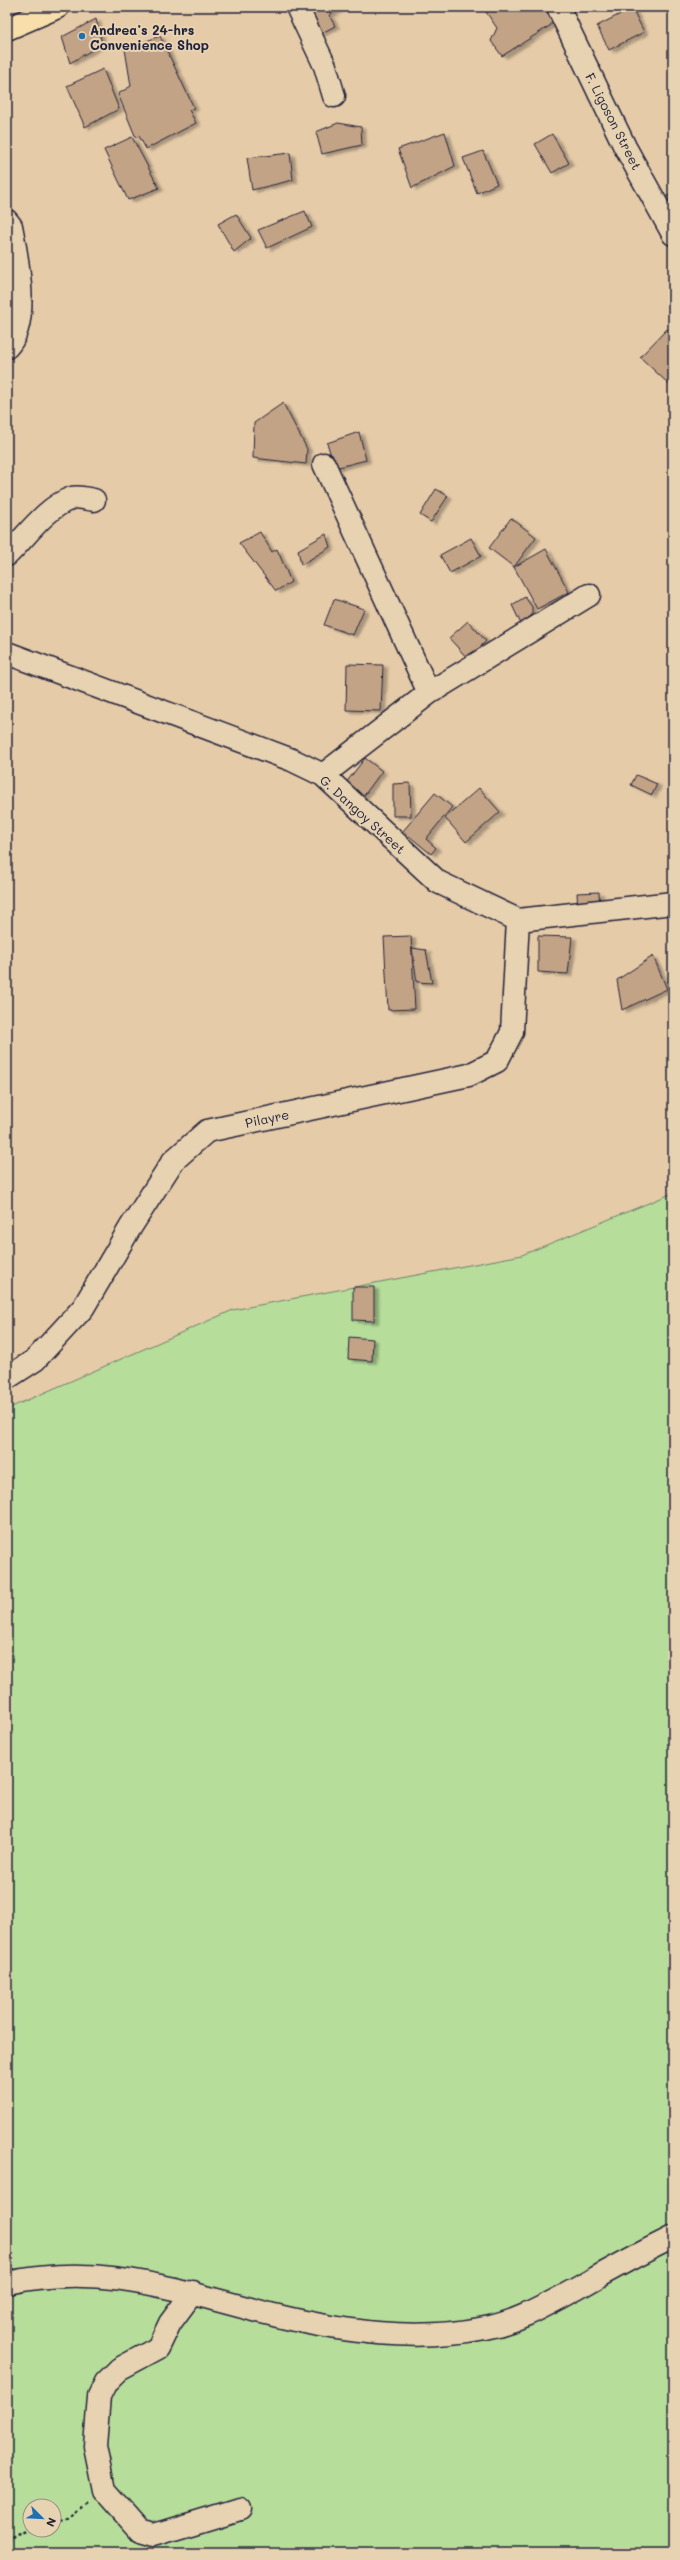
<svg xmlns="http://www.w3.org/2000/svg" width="680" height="2560" font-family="Mali,sans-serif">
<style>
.green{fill:#b6de9a;stroke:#6c806a;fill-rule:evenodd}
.building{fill:#c3a385;stroke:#22223b;filter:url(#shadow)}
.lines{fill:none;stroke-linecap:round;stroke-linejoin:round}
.minor-casing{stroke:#22223b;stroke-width:25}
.major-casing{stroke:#22223b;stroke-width:25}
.path{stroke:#22223b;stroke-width:2.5;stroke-dasharray:3 3;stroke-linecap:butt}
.minor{stroke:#e7d2b1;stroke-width:22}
.major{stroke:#f8deab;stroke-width:22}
.poi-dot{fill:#1f6fb2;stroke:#e7d2b1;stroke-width:1.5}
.labels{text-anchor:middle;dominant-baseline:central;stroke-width:4;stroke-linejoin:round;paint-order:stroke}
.poi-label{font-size:13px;font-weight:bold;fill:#22223b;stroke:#e7d2b1;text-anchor:start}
.street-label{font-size:13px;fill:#22223b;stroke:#e7d2b1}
</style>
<defs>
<filter id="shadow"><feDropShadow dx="4.5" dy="2.5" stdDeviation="1" flood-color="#0004"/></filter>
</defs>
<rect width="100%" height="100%" fill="#e6cba8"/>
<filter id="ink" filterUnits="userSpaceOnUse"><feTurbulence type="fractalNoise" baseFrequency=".025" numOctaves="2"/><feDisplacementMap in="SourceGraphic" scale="8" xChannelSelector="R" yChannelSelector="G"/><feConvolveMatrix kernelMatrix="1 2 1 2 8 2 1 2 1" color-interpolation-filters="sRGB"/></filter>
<g filter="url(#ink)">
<path class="green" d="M673 1193V2553H7V1409L233 1310 522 1255ZM30 2506H54V2530H30Z"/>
<path class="building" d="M301 7H337L339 9 329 15 335 26 316 36Z
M488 7H545L552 18 551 25 502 56 491 41 497 28 484 9Z
M632 8 644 32 609 50 597 26Z
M96 19 102 44 70 63 62 37Z
M160 36 194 108 189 110 196 123 146 149 139 136 136 138 118 94 131 86 125 49Z
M103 69 119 109 85 127 67 86Z
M338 123 361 127 362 145 322 154 316 132Z
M445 132 455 166 412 188 398 149Z
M552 134 569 163 552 173 535 144Z
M132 137 159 188 128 200 104 150Z
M483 151 497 184 477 193 463 158Z
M290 153 293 180 252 190 247 158Z
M673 193V216L664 198Z
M305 211 312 227 267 248 258 230Z
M236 214 251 238 234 252 218 224Z
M667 329 673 335V388L640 357Z
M283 403 307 449 306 464 253 458 254 423Z
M359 432 366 460 335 468 327 443Z
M436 489 448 496 431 522 420 515Z
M511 518 536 537 514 567 489 548Z
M260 532 272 552 277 549 291 582 276 591 239 543Z
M326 534 330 547 301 565 298 550Z
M471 538 481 556 450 573 440 555Z
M546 549 569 592 537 609 514 567Z
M525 597 532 607V615L521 624 512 605Z
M334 599 364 609 353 635 324 625Z
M468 621 486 641 468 659 449 638Z
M347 664 383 665 381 711 346 710Z
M365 758 382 771 360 801 342 788Z
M636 775 657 784 652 795 631 785Z
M410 783 411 816H393V784Z
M479 788 500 812 466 842 445 818Z
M435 793 452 807 426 839 436 848 431 854 403 831Z
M599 892 600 909 578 910 577 893Z
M411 936 415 1009 388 1010 384 937Z
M538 936 572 937 568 974 538 972Z
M412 948 426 950 432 983 417 982Z
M653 956 667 989 622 1010 617 980Z
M353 1287H374V1321L353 1320Z
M349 1337 373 1339 372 1361 348 1359Z"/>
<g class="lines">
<defs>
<path id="minor" d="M297 7 325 66 334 96
M558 7 625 147 673 234
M7 221 11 226C17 257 31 323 7 347
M324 464 429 693
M7 555C26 537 46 507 72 498 78 496 88 499 94 500
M7 653 292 760 323 775 438 882 518 920 673 903
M323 775 429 693 589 595
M7 1378 35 1360 83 1308 130 1228 173 1161 207 1131 469 1075 497 1061 512 1032 518 920
M7 2283C108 2261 182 2293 278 2316 345 2332 416 2342 485 2328 518 2322 548 2304 578 2288 609 2270 641 2253 673 2237
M193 2292 170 2323 158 2348 119 2369 106 2382 99 2396 95 2446 104 2490 140 2531 154 2535 240 2509"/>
<path id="major" d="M7 29 58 7"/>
</defs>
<use href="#minor" class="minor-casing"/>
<use href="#major" class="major-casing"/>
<path class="path" d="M54 2522 66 2518 87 2502
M7 2541 16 2534 30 2530"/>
<use href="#minor" class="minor"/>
<use href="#major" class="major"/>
</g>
</g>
<circle class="poi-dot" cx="82" cy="36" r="4"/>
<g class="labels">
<g class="poi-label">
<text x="90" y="29">Andrea’s 24-hrs<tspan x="90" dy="15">Convenience Shop</tspan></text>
</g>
<g class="street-label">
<text transform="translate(614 121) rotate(63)">F. Ligoson Street</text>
<text transform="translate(363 814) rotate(42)">G. Dangoy Street</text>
<text transform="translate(267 1118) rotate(-12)">Pilayre</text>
</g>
</g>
<rect width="680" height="2560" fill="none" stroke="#e7d2b1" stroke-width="24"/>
<rect x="12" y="12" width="656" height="2536" fill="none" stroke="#22223b" stroke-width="1.5" filter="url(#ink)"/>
<g transform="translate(42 2518) rotate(114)"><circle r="19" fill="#e7d2b1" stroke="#988c82"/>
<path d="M0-3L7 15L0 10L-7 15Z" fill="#1f6fb2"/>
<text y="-6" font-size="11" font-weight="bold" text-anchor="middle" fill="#22223b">N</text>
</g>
</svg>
